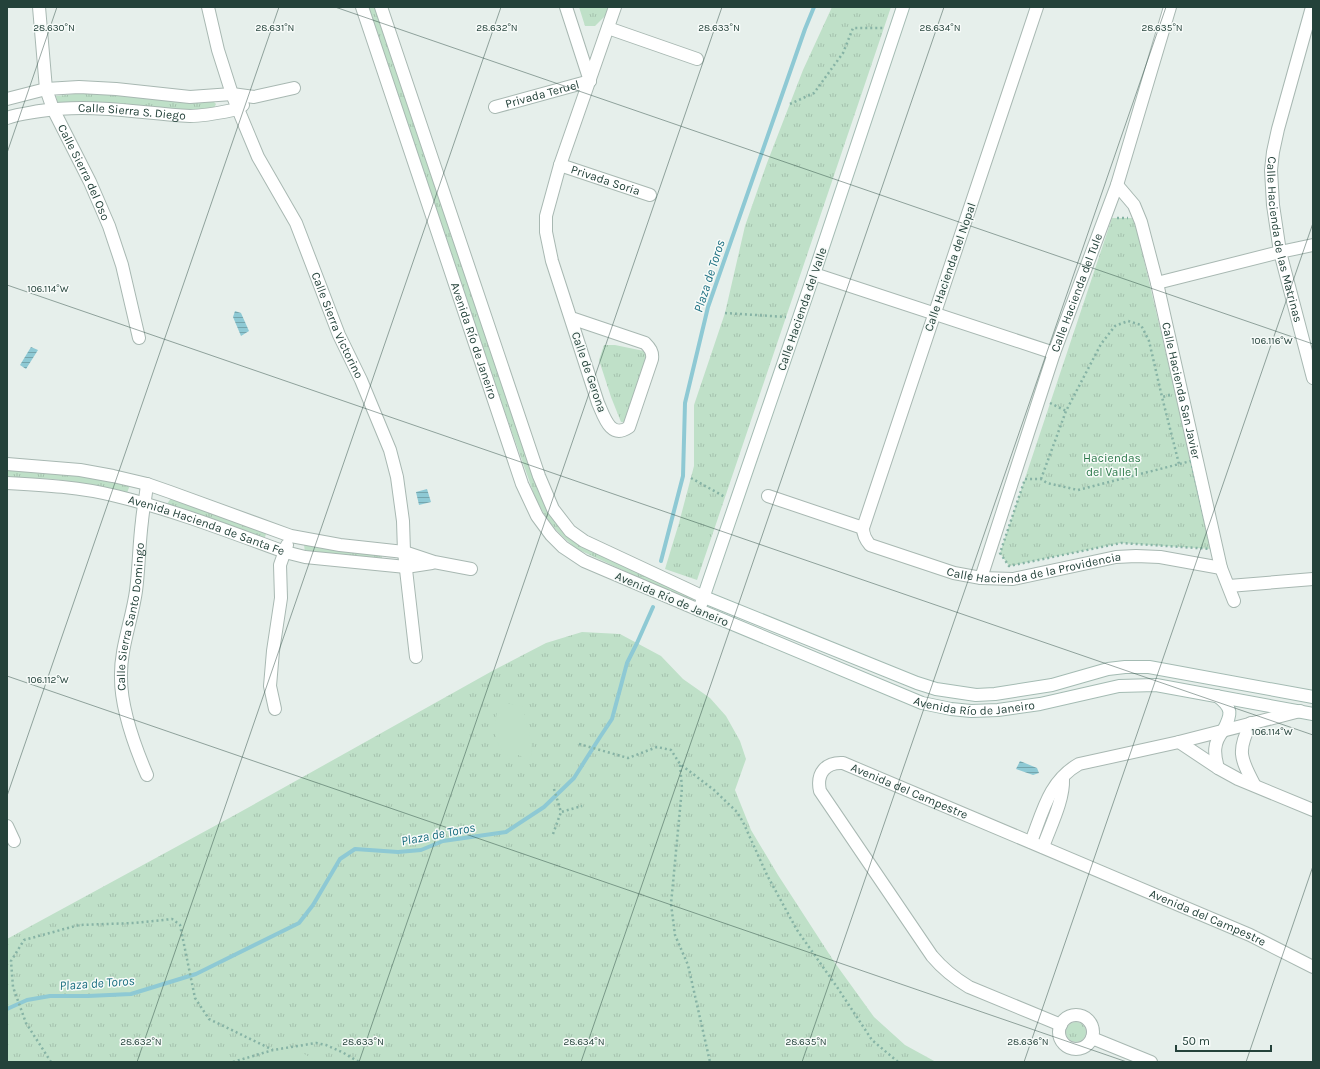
<svg xmlns="http://www.w3.org/2000/svg" width="1320" height="1069" font-family="Karla,sans-serif">
<style>
.grass{fill:url(#grass-tufts)}
.pitch{fill:#bfe0c8}
.water{fill:url(#water-rules)}
.lines{fill:none;stroke-linecap:round;stroke-linejoin:round}
.stream{stroke:#8ec9d4;stroke-width:4}
.minor-casing{stroke:#a8b8b2;stroke-width:14}
.tertiary-casing{stroke:#a8b8b2;stroke-width:14}
.secondary-casing{stroke:#a4bbb3;stroke-width:14}
.path{stroke:#86b3a5;stroke-width:2.5;stroke-dasharray:2 3;stroke-linecap:butt}
.minor{stroke:#fff;stroke-width:12}
.tertiary{stroke:#fff;stroke-width:12}
.secondary{stroke:#fff;stroke-width:12}
.ticks{fill:none;stroke:#24423a;stroke-width:1;stroke-opacity:0.45}
.labels{text-anchor:middle;dominant-baseline:central;stroke-width:3;stroke-linejoin:round;paint-order:stroke}
.street-label{font-size:12px;fill:#24423a;stroke:#f7fbf9}
.park-label{font-size:12px;fill:#2d7a4b;stroke:#f7fbf9}
.water-label{font-size:13px;font-style:italic;fill:#1c6f80;stroke:#f7fbf9}
.ticks-label{font-size:10px;text-anchor:middle;fill:#24423a;stroke:#f7fbf9;stroke-width:3;stroke-linejoin:round;paint-order:stroke}
</style>
<defs>
<pattern id="grass-tufts" width="24" height="20" patternUnits="userSpaceOnUse"><rect width="24" height="20" fill="#bfe0c8"/><path d="M3 7l-1-3M5 7V3M7 7l1-3M15 17l-1-3M17 17v-4M19 17l1-3" fill="none" stroke="#a4c1ad"/></pattern>
<pattern id="water-rules" width="6" height="5" patternUnits="userSpaceOnUse"><rect width="6" height="5" fill="#8ec9d4"/><path d="M0 2.5h6" fill="none" stroke="#74a5ad"/></pattern>
</defs>
<rect width="100%" height="100%" fill="#e6efeb"/>
<path class="grass" d="M368 7H375L487 337 552 515 696 599 692 602 577 549C557 533 546 520 535 497L476 331Z
M579 7H608L606 15 595 26H585Z
M832 7H891L697 580 665 569 679 523 694 466V405L725 313 745 226 767 163 803 70Z
M84 93 212 100 216 104 212 112 58 106 56 96Z
M1112 218H1134L1212 549 1121 543 1009 566 1000 553Z
M604 345H615L644 351 652 366 631 422H621L611 397 599 360Z
M7 468 88 476 130 485 127 493 87 484 54 479 7 477Z
M171 498 267 531 264 540 167 504Z
M304 545 347 550 382 552V558L346 556 305 552Z
M582 632 620 634 661 656 683 679 710 698 726 716 740 741 746 759 735 790 751 830 778 875 835 963 874 1017 905 1045 936 1062H7V939L233 816 494 670 546 643Z
M1066 1032a10 10 0 1 1 20 0a10 10 0 1 1-20 0Z"/>
<path class="pitch" d="M507 703 525 707 524 717 532 742 531 756 528 761 519 755 511 759C493 746 492 726 499 707Z
M294 1048 318 1062H250Z"/>
<path class="water" d="M235 311 241 313 249 331 241 336 233 317Z
M31 347 38 350 26 369 20 365Z
M427 489 431 502 419 505 416 492Z
M1020 761 1037 768 1039 773 1033 775 1016 769Z"/>
<g class="lines">
<path class="stream" d="M661 561 683 476 685 403 708 307 805 29 814 7
M7 1009 27 1000 50 996H88L131 994 196 974 299 923 313 905 340 859 355 849 398 852 421 850 443 841 506 832 544 807 574 778 600 737 612 719 627 663 637 643 653 607"/>
<defs>
<g id="minor">
<path id="s1" d="M39 7 46 89 53 109 90 182 109 226 122 265 139 338"/>
<path id="s2" d="M208 7 218 50 232 94 238 109 258 157 296 223 339 335 361 380 390 450 397 477 403 521 404 552 416 657"/>
<path d="M566 7 590 81"/>
<path id="s3" d="M1037 7 863 528C863 535 865 539 870 545L954 573 981 578 1013 579 1116 557 1136 556 1160 557 1221 568"/>
<path id="s4" d="M1312 7 1278 129 1273 152 1271 170 1273 205 1280 252 1313 378"/>
<path d="M608 28 697 59"/>
<path d="M7 99 46 89 79 87 116 89 190 97 232 94 254 97 294 88"/>
<path id="s5" d="M495 107 590 81"/>
<path id="s6" d="M7 118C18 114 29 113 40 111 92 103 138 113 190 116 206 116 223 112 238 109L243 105"/>
<path id="s7" d="M560 165 650 195"/>
<path id="s8" d="M1117 185 1134 205 1141 222 1157 283 1221 568 1234 601"/>
<path d="M814 274 1054 353"/>
<path d="M1157 283 1280 252 1313 245"/>
<path d="M571 318 645 343C650 348 653 352 652 359L629 427C610 440 604 416 598 403L552 261 546 232V216L560 165 615 7"/>
<path d="M7 464 80 470 113 476 147 484 170 492 291 536 340 545 404 552 434 562 471 569"/>
<path id="s9" d="M7 483C44 485 81 487 116 496 174 510 230 532 285 552L305 557 406 567 432 563"/>
<path d="M768 496 863 528"/>
<path id="s10" d="M981 578 1054 353 1117 185 1170 7"/>
<path d="M1229 586 1313 579"/>
<path d="M275 709 270 686 273 651 281 598 280 565 287 545"/>
<path d="M1251 723C1237 750 1240 758 1254 784"/>
<path d="M1179 742 1218 768 1238 779 1313 810"/>
<path d="M1218 768C1214 754 1213 743 1223 731"/>
<path id="s11" d="M147 775C135 747 121 709 121 678 120 649 132 620 136 591 139 568 139 544 142 521 143 509 146 496 147 484"/>
<path d="M7 826 14 841"/>
<path d="M1031 842C1043 811 1049 781 1079 764L1179 742 1300 711"/>
<path d="M1043 847C1050 827 1064 800 1063 779"/>
<circle cx="1076" cy="1032" r="17"/>
<path id="s12" d="M1061 1025 969 987C954 978 943 969 932 956L820 791C816 773 826 762 843 763L1250 935 1313 967"/>
<path d="M1092 1038 1151 1062"/>
</g>
<g id="tertiary">
<path id="s13" d="M362 7 522 484 537 516 551 535 563 547 584 561 699 610"/>
<path d="M381 7 539 476 553 509 570 531 584 541 704 597"/>
</g>
<g id="secondary">
<path id="s14" d="M903 7 814 274 699 610 922 703 951 709 971 711 998 710 1040 704 1119 686 1156 685 1313 714"/>
<path d="M704 597 917 683 936 689 976 695 995 694 1052 685 1108 669 1125 667H1149L1313 697"/>
<path d="M1217 696C1233 708 1232 714 1223 731"/>
</g>
</defs>
<use href="#minor" class="minor-casing"/>
<use href="#tertiary" class="tertiary-casing"/>
<use href="#secondary" class="secondary-casing"/>
<path class="path" d="M790 104 814 93 843 53 853 28H884
M1117 218H1128
M725 313 786 317
M1170 395 1162 397 1179 464
M1050 403 1066 411
M1191 461 1212 549 1121 543 1009 566 1000 553 1025 479H1041L1047 483 1078 490Z
M691 478 725 497
M1041 479 1066 411 1101 344 1115 326 1128 321 1141 325 1149 341 1162 397
M579 744 628 758 657 747 671 750 680 764 714 790 737 812 743 822 767 875 797 930 837 987 872 1040 898 1062
M680 765 682 788 671 904 675 935 688 965 710 1062
M554 789 561 812 582 806
M553 834 561 812
M51 1062 26 1023 13 987 11 961 24 940 79 925 135 923 172 919 180 925 195 998 209 1019 273 1050
M233 1062 273 1050 316 1043 326 1045 342 1052 359 1062"/>
<use href="#minor" class="minor"/>
<use href="#tertiary" class="tertiary"/>
<use href="#secondary" class="secondary"/>
</g>
<path class="ticks" d="M335 7 1313 344M7 153 57 7M7 285 1313 735M7 676 1127 1062M7 796 279 7M137 1062 501 7M359 1062 722 7M581 1062 944 7M802 1062 1166 7M1024 1062 1313 223M1246 1062 1313 866"/>
<g class="labels">
<g class="street-label">
<text stroke="none"><textPath href="#s5" startOffset="49">Privada Teruel</textPath></text>
<text stroke="none"><textPath href="#s6" startOffset="126">Calle Sierra S. Diego</textPath></text>
<text stroke="none"><textPath href="#s1" startOffset="174">Calle Sierra del Oso</textPath></text>
<text stroke="none"><textPath href="#s7" startOffset="48">Privada Soria</textPath></text>
<text stroke="none"><textPath href="#s4" startOffset="239">Calle Hacienda de las Matrinas</textPath></text>
<text transform="translate(950 267) rotate(-71)">Calle Hacienda del Nopal</text>
<text stroke="none"><textPath href="#s10" startOffset="301">Calle Hacienda del Tule</textPath></text>
<text transform="translate(802 309) rotate(-71)">Calle Hacienda del Valle</text>
<text stroke="none"><textPath href="#s2" startOffset="345">Calle Sierra Victorino</textPath></text>
<text stroke="none"><textPath href="#s13" startOffset="352">Avenida Río de Janeiro</textPath></text>
<text transform="translate(589 372) rotate(71)">Calle de Gerona</text>
<text stroke="none"><textPath href="#s8" startOffset="218">Calle Hacienda San Javier</textPath></text>
<text stroke="none"><textPath href="#s9" startOffset="205">Avenida Hacienda de Santa Fe</textPath></text>
<text stroke="none"><textPath href="#s3" startOffset="738">Calle Hacienda de la Providencia</textPath></text>
<text transform="translate(672 599) rotate(23)">Avenida Río de Janeiro</text>
<text stroke="none"><textPath href="#s11" startOffset="163">Calle Sierra Santo Domingo</textPath></text>
<text stroke="none"><textPath href="#s14" startOffset="931">Avenida Río de Janeiro</textPath></text>
<text stroke="none"><textPath href="#s12" startOffset="463">Avenida del Campestre</textPath></text>
<text stroke="none"><textPath href="#s12" startOffset="787">Avenida del Campestre</textPath></text>
</g>
<g class="park-label">
<text x="1112" y="458">Haciendas<tspan x="1112" dy="14">del Valle 1</tspan></text>
</g>
<g class="water-label">
<text transform="translate(709 276) rotate(-72)">Plaza de Toros</text>
<text transform="translate(438 834) rotate(-11)">Plaza de Toros</text>
<text transform="translate(97 983) rotate(-4)">Plaza de Toros</text>
</g>
</g>
<g class="ticks-label">
<text x="497" y="31">28.632°N</text>
<text x="719" y="31">28.633°N</text>
<text x="940" y="31">28.634°N</text>
<text x="1162" y="31">28.635°N</text>
<text x="54" y="31">28.630°N</text>
<text x="275" y="31">28.631°N</text>
<text x="48" y="292">106.114°W</text>
<text x="1272" y="344">106.116°W</text>
<text x="48" y="683">106.112°W</text>
<text x="1272" y="735">106.114°W</text>
<text x="141" y="1045">28.632°N</text>
<text x="363" y="1045">28.633°N</text>
<text x="584" y="1045">28.634°N</text>
<text x="806" y="1045">28.635°N</text>
<text x="1028" y="1045">28.636°N</text>
</g>
<rect width="1320" height="1069" fill="none" stroke="#24423a" stroke-width="16"/>
<path d="M1176 1045v6h95v-6" fill="none" stroke="#24423a" stroke-width="2"/>
<text x="1182" y="1045" font-size="12" fill="#24423a" stroke="#f7fbf9" stroke-width="3" paint-order="stroke">50 m</text>
</svg>
